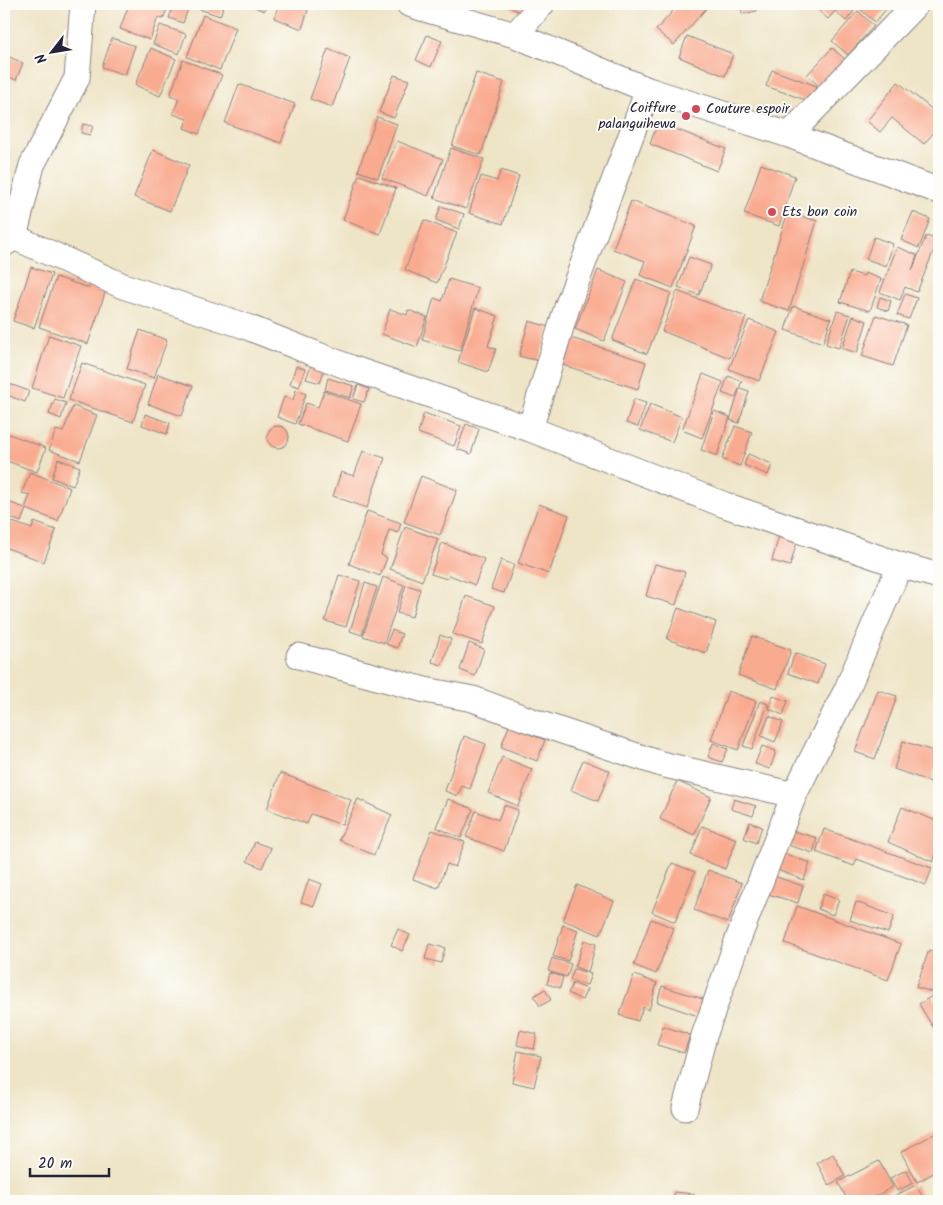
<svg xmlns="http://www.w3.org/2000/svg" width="943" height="1205" font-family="Kalam,sans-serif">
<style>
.building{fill:#f9ab90}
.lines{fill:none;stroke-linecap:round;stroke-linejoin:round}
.minor-casing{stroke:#888380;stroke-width:27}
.minor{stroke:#fff;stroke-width:25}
.poi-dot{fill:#d1495b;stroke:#fdfcf7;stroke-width:2}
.labels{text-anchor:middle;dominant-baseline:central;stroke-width:4;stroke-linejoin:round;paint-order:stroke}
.poi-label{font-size:14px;fill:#22223b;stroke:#fdfcf7;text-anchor:start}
</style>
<rect width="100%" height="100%" fill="#fdfcf7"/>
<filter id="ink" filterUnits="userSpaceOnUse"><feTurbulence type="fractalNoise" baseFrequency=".02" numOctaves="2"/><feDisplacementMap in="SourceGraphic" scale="10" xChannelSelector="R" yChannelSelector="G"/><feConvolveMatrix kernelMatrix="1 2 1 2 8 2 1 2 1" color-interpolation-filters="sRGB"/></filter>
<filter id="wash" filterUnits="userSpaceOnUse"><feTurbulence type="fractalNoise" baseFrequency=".0096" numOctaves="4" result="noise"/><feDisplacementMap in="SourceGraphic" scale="20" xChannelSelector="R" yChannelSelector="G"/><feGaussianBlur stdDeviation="1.12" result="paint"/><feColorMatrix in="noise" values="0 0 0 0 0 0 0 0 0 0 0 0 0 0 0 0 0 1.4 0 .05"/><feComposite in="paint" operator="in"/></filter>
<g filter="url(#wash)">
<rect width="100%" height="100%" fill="#eee4c6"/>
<g id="blocks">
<path class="building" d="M129 4H169L163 19 158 17 150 40 120 29Z
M174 4H190L183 23 169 18Z
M194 4H224L220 16 193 7Z
M250 4H267L264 11 250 5Z
M279 4H291L308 10 302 29 274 18Z
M505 4H530L524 15Z
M679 4H710L674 45 656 30Z
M741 4H756L757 11 742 14Z
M811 4H846L854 11 846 21 835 11 828 19Z
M854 4H886L889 6 875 22Z
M858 11 874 26 848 55 832 41Z
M203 15 236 28 220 70 187 57Z
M160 25 186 34 179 54 153 44Z
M427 35 442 41 431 67 416 60Z
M687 36 733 54 725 76 679 57Z
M112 38 135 46 125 75 102 67Z
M151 48 176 59 160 96 135 85Z
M832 48 845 59 820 87 807 75Z
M328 49 350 58 332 107 310 99Z
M5 55 23 63 16 80 4 75V58Z
M183 60 222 75 199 134 184 128 187 119 173 114 179 99 170 95Z
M772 70 817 86 811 102 766 86Z
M476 73 504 82 481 155 452 146Z
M394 75 409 80 394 118 379 112Z
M898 82 939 115V126L924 144 892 118 880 132 867 121Z
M239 84 295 104 281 143 225 123Z
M377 117 397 124 378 178 358 171Z
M658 122 726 149 717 171 650 144Z
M83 124 93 126 90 135 81 133Z
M397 141 443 159 428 196 382 178Z
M451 148 484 159 466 209 434 198Z
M153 150 189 165 170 211 134 197Z
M761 164 795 176 779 226 744 214Z
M501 170 519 176 503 224 469 213 481 176 497 181Z
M359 175 396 188 380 234 343 220Z
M631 201 696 226 673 288 640 275 645 261 613 249Z
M441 206 464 214 459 229 436 220Z
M788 212 817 221 789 311 759 301Z
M913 212 930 219 919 248 901 240Z
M424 220 457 233 437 283 405 270Z
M926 236 938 240 917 292 905 287 900 300 880 292 897 247 917 255 912 271Z
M874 237 893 244 886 266 866 259Z
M689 257 711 265 699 295 678 287Z
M31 267 52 274 34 328 13 321Z
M598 270 627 282 604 341 575 329Z
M850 272 864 276 865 273 881 279 870 311 840 302Z
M56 277 89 288 91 282 107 287 88 344 39 327Z
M449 279 478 288 460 351 422 340 434 298 442 301Z
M636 279 671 293 647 354 612 340Z
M677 291 746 317 730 358 662 331Z
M905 294 917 298 909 319 897 315Z
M880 297 891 301 888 311 877 307Z
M793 306 831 319 823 343 785 330Z
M475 308 498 316 488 346 496 349 488 372 458 362Z
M390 309 407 315 408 310 427 317 417 347 382 334Z
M837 311 850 315 839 348 826 344Z
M876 315 907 325 893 366 862 356Z
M853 316 867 321 857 353 842 348Z
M749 320 779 332 759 381 729 369Z
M529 321 549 327 539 361 519 356Z
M140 330 167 340 154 378 127 369Z
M49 335 81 346 63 398 32 388Z
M571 338 646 362 638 389 563 365Z
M82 363 145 385 133 422 69 400Z
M311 365 324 370 320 383 306 379Z
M296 366 305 369 299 387 290 384Z
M158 374 193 386 182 416 148 404Z
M703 374 723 382 702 438 682 430Z
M728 376 742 381 735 398 722 393Z
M328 378 354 386 350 398 325 390Z
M4 382 29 391 25 402 4 394Z
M358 385 369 389 364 402 353 399Z
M740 388 749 391 739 423 730 420Z
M296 390 306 394 295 424 277 417 284 397 293 400Z
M324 391 361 404 348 441 298 424 306 403 318 407Z
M55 399 66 403 61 419 49 414Z
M634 399 646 403 638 427 626 423Z
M650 404 682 417 672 442 640 430Z
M73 406 97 415 80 461 49 450 56 430 63 432Z
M714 411 730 417 717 456 701 450Z
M424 413 461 426 454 446 418 433Z
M145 414 170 423 167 434 142 425Z
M466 424 479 429 471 454 457 449Z
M267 437a11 11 0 1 1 22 0a11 11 0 1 1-22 0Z
M735 426 752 432 740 466 722 459Z
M4 432 46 448 37 472 4 460Z
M363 451 385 458 367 508 333 496 341 472 354 476Z
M748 454 772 464 768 475 744 465Z
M58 459 80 467 73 486 52 478Z
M30 472 70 488 58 521 26 509 21 522 4 515 8 502 25 508 30 495 22 493Z
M421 476 457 490 440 535 404 522Z
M539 504 569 515 549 574 518 563Z
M367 511 401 523 398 533 389 530 381 555 387 558 380 576 349 564Z
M4 519 32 529 34 522 56 530 44 562 4 547Z
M405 527 438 539 422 581 390 569Z
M780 532 798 538 790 566 772 561Z
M442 543 484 559 475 585 449 575 447 579 431 574Z
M501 560 514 565 504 593 491 589Z
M655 564 685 572 676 605 646 596Z
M339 575 360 581 346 627 325 621Z
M383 577 404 585 384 643 363 636Z
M365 583 377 587 362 635 350 631Z
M406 585 420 589 412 617 397 613Z
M466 596 495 606 482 644 453 634Z
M678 608 716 622 706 653 667 639Z
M392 630 402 634 397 648 386 644Z
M440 635 451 639 442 665 432 662Z
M752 636 791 650 777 689 738 675Z
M469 643 484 649 475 676 460 670Z
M795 653 825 664 818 684 788 673Z
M878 690 897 696 875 759 855 752Z
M728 691 756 701 738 750 711 740Z
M773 696 788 701 783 715 769 709Z
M760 701 768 704 752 749 743 746Z
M769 716 783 722 775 742 761 736Z
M509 726 545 740 537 761 501 747Z
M464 736 486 744 470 789 462 786 458 796 445 791Z
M903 741 939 753V757L931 782 894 769Z
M713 743 728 749 722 762 708 757Z
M762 746 776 751 770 769 755 764Z
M502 757 532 769 518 806 488 793Z
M583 760 610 771 598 801 571 790Z
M939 769V782L935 780Z
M280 773 351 800 342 825 311 814 307 824 267 809Z
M677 781 711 797 694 835 660 819Z
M358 799 392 815 374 855 339 840Z
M448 799 473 809 461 838 436 827Z
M734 799 756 806 753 816 731 809Z
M504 805 518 810 504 851 466 837 476 811 498 820Z
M902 807 939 822V847L933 862 888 842Z
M750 822 762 827 756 843 744 838Z
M702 826 737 839 725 869 691 855Z
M824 829 932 868 926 885 857 859 854 866 816 852Z
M432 830 465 842 455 867 447 864 438 888 413 879Z
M790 830 817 838 813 853 785 844Z
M255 842 271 848 262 868 247 861Z
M783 853 810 863 804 880 777 870Z
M672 863 695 872 675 922 652 912Z
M708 870 742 883 728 923 694 910Z
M774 876 803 886 798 903 768 894Z
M309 879 322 884 314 906 301 902Z
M577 885 614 901 600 935 563 920Z
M823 894 839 900 833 915 818 909Z
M856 902 894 916 888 933 850 920Z
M797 906 901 944 888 980 785 943Z
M651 919 674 928 656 974 634 965Z
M563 925 578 930 568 961 553 956Z
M398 929 410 935 402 951 391 945Z
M584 940 596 944 588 972 575 967Z
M429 944 445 948 441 963 425 959Z
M929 950 939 954V982L935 993 916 987Z
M552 958 571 964 567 977 548 971Z
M574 969 591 974 587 985 570 980Z
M550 973 563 977 560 988 547 984Z
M634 975 657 983 649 1010 643 1007 638 1021 619 1015Z
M573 983 587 989 582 1000 568 993Z
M662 986 703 999 698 1016 657 1002Z
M545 989 551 1000 540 1006 534 996Z
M932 996 939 1006V1037L919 1004Z
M663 1026 690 1035 684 1053 657 1045Z
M520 1030 537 1034 534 1049 517 1045Z
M518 1051 541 1056 534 1087 512 1082Z
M936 1133 939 1138V1170L917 1182 901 1152Z
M833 1154 845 1176 829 1185 817 1163Z
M879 1161 893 1187 867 1201H848L838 1182Z
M906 1170 913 1183 897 1191 890 1178Z
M916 1185 925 1201H885Z
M674 1192 694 1194 693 1201H674Z"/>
</g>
</g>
<g filter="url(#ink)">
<use href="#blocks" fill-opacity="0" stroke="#888380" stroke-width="1"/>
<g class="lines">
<defs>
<path id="minor" d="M409 4 421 8 515 35 648 90 789 135 939 191
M515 35 542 4
M789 135 916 4
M14 237 123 286 242 325 351 368 530 429 725 505 900 565 939 576
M4 244 14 237 32 165 77 78 83 4
M530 429 567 307 648 90
M299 656 425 690 473 699 532 721 661 764 794 795
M685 1108 704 1036 737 942 794 795 847 689 900 565"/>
</defs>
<use href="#minor" class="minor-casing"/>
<use href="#minor" class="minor"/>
</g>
</g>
<g class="poi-dot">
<circle cx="696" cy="109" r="5"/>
<circle cx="686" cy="116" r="5"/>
<circle cx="772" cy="212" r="5"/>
</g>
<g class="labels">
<g class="poi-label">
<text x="676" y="108" text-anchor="end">Coiffure<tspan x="676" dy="16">palanguihewa</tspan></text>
<text x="706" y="109">Couture espoir</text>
<text x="782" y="212">Ets bon coin</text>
</g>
</g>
<rect width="943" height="1205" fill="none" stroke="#fdfcf7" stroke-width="20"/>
<g transform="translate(52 52) rotate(239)" stroke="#fdfcf7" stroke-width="4" paint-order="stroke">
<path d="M0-4L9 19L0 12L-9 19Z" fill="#22223b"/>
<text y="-8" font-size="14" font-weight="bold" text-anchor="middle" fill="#22223b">N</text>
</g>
<path d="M30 1168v8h79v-8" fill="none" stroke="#22223b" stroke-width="2.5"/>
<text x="38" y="1168" font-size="15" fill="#22223b" stroke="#fdfcf7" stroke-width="4" paint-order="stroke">20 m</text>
</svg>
